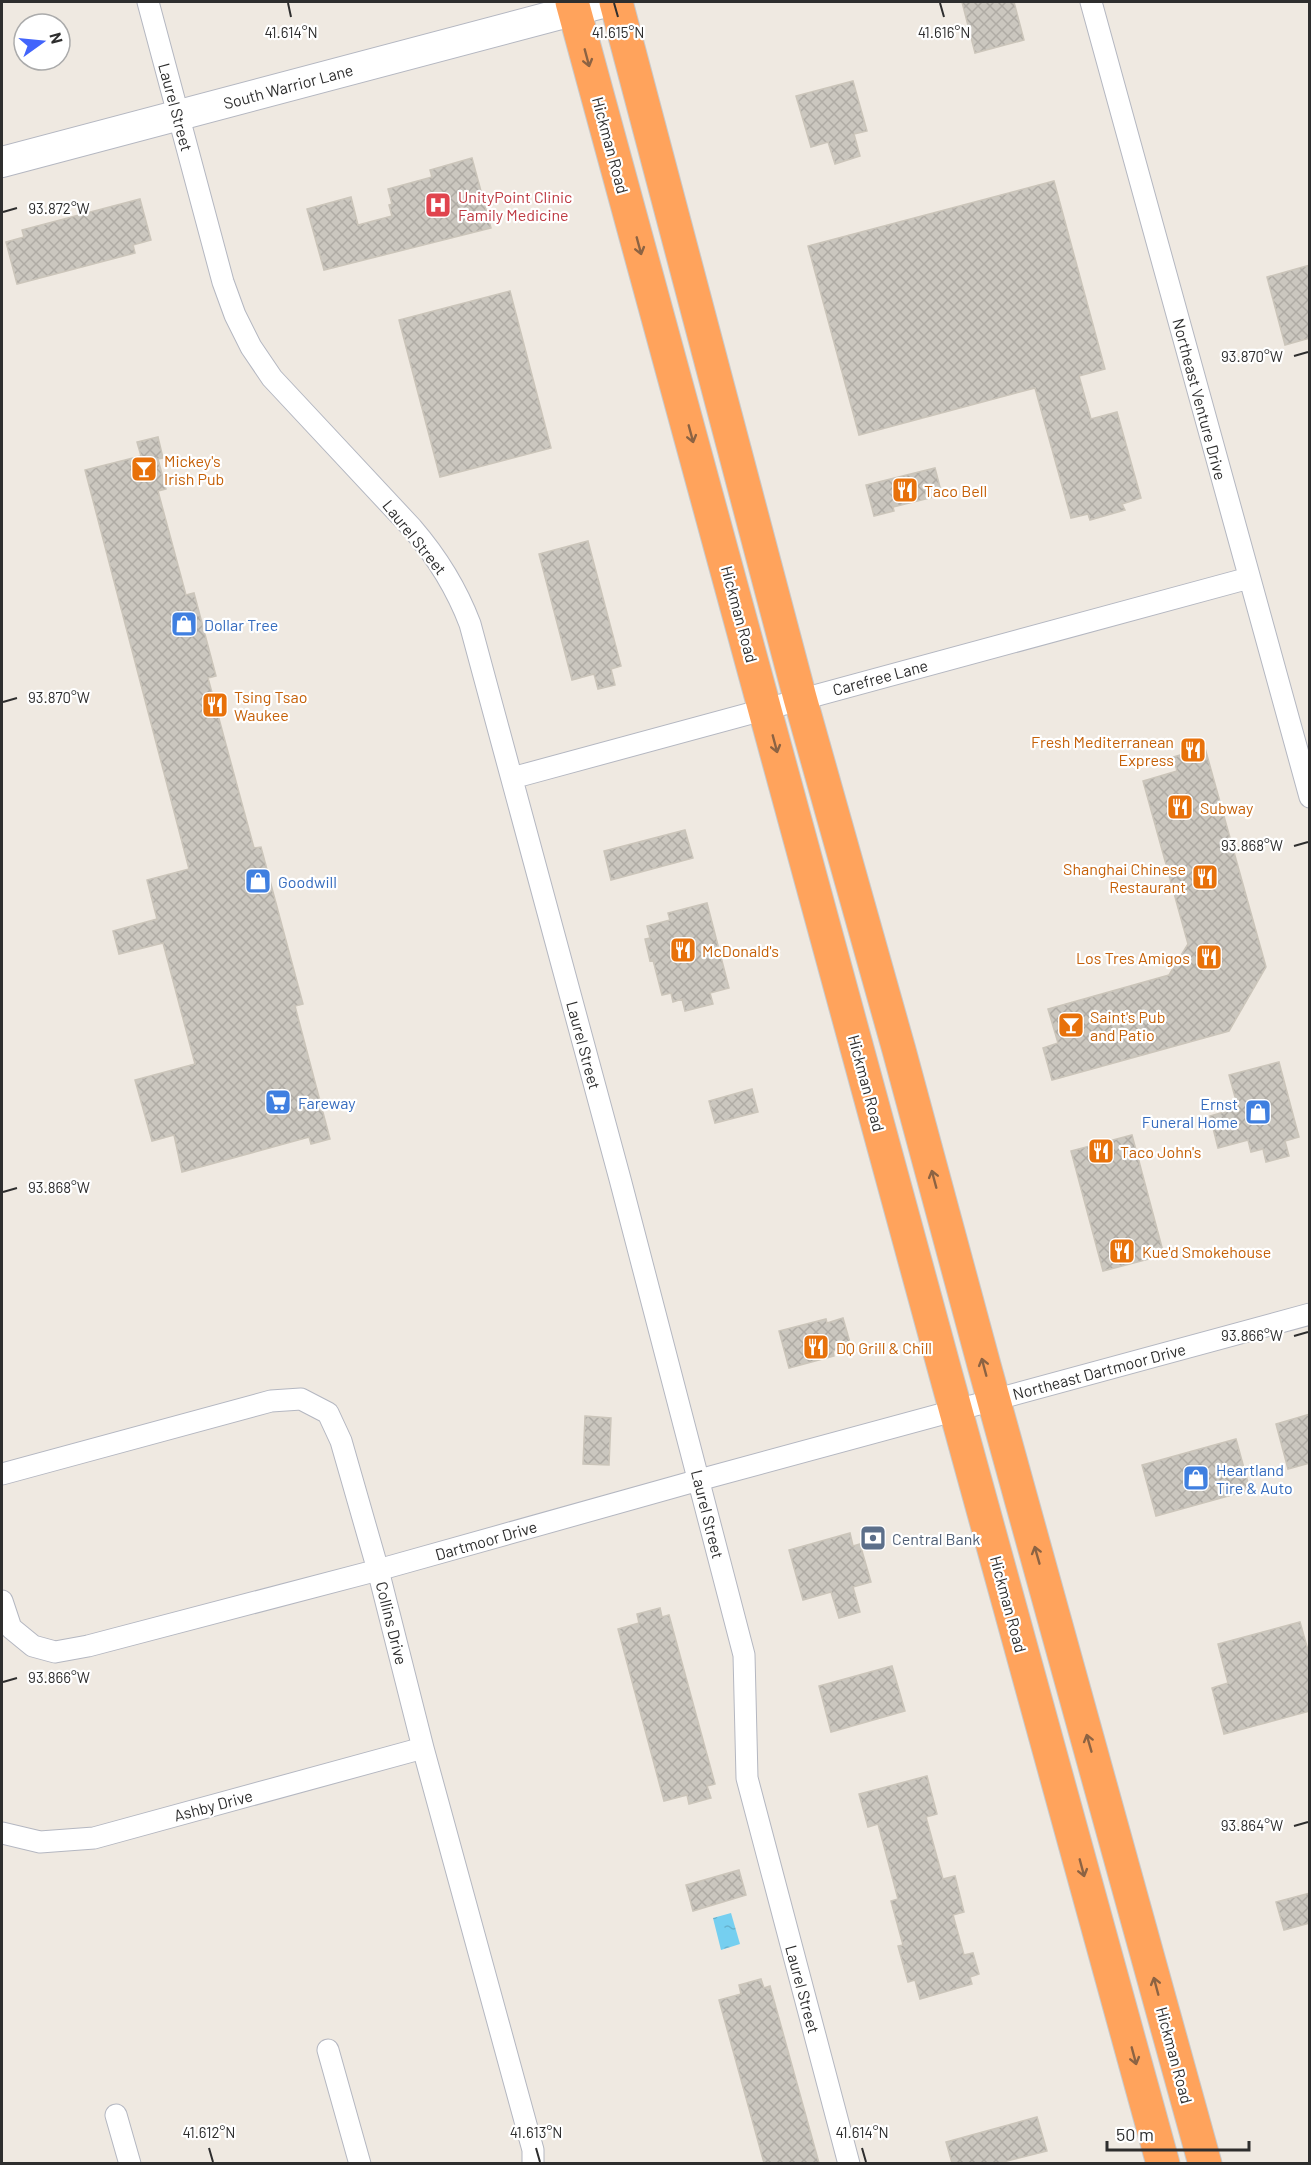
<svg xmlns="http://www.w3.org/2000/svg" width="1311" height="2165" font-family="Barlow,sans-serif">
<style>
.water{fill:url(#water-ripples)}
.building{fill:url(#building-cross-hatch);stroke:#cbc5ba;stroke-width:1.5}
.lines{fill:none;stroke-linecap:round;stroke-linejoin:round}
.street-casing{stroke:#b4b7c1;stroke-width:23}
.secondary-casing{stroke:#b4b7c1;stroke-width:32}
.highway-casing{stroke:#c9c9c9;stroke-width:35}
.street{stroke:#fff;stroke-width:21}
.secondary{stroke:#fff;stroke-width:30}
.highway{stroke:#ffa35c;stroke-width:33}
.oneway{stroke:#8c6343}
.ticks{fill:none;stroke:#2e2e2e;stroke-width:2}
.labels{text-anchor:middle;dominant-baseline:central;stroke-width:4.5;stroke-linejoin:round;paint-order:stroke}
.street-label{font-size:16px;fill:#2e2e2e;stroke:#fff}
.health-label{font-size:16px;fill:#be3a42;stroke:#fff;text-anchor:start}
.food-label{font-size:16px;fill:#c56008;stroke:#fff;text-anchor:start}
.shop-label{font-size:16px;fill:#366cbe;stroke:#fff;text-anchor:start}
.service-label{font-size:16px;fill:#4e5e75;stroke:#fff;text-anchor:start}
.ticks-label{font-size:15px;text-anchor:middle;fill:#2e2e2e;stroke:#fff;stroke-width:4.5;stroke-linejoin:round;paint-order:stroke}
</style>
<defs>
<pattern id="water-ripples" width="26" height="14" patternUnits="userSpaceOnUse" patternTransform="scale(1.5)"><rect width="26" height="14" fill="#75cff0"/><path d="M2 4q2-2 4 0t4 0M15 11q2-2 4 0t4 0" fill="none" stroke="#66b2ce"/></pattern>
<pattern id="building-cross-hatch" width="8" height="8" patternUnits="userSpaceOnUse" patternTransform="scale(1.5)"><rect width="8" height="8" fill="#cbc7bf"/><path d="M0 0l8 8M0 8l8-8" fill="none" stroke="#afaba4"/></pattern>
</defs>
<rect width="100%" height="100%" fill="#efe9e1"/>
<path class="water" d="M731 1913 740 1944 721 1950 713 1918Z"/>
<path class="building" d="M962 2H1014L1024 40 975 53Z
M853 81 867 131 854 134 860 156 835 164 828 142 811 147 796 96Z
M472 158 491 228 324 270 307 209 351 197 358 225 392 216 389 205 392 204 388 189 432 177 430 170Z
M1054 181 1105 369 1079 376 1091 419 1117 412 1141 498 1122 504 1125 510 1090 520 1088 514 1071 518 1035 388 859 435 808 246Z
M140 199 151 240 133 245 135 253 17 284 6 242 24 237 22 230Z
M1310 265V338L1285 345 1267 277Z
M510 291 551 448 440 477 399 320Z
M158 437 163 458 158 459 166 489 158 491 186 595 194 593 216 676 208 678 254 848 261 847 303 1004 295 1006 330 1139 311 1144 309 1137 182 1172 174 1135 152 1141 135 1080 195 1064 163 943 119 954 113 931 157 919 147 880 189 869 85 470 141 456 137 442Z
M935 468 942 495 893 507 894 511 874 516 866 485Z
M588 541 621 666 611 669 615 685 598 689 594 674 572 680 539 554Z
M1205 748 1266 967 1229 1031 1052 1080 1043 1048 1058 1043 1048 1009 1169 975 1188 944 1143 781 1177 771 1173 757Z
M685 830 693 858 611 880 604 851Z
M707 903 729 988 710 993 713 1004 685 1011 682 999 673 1002 671 993 662 995 653 960 650 961 645 939 650 938 647 926 670 920 668 913Z
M1279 1062 1299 1137 1285 1141 1289 1156 1266 1162 1263 1149 1251 1152 1248 1140 1218 1148 1210 1116 1238 1108 1229 1075Z
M752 1089 758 1112 715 1123 709 1101Z
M1132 1135 1164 1255 1103 1271 1071 1151Z
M843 1318 851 1346 833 1351 834 1356 789 1368 779 1331 826 1319 827 1323Z
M1310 1414V1463L1288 1469 1276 1424Z
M585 1416 611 1418 609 1465 583 1464Z
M1236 1439 1250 1490 1156 1516 1142 1465Z
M850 1533 853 1546 860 1544 871 1582 853 1587 860 1612 839 1618 831 1592 803 1600 789 1550Z
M660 1608 662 1617 669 1615 715 1784 707 1786 711 1798 689 1804 687 1795 664 1801 618 1629 639 1623 637 1614Z
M1300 1622 1310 1657V1711L1224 1734 1212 1688 1228 1683 1218 1644Z
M892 1666 905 1711 831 1732 819 1686Z
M927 1776 937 1814 926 1817 943 1879 955 1876 964 1912 953 1915 964 1955 973 1953 979 1974 970 1977 972 1984 920 1999 915 1980 908 1982 898 1946 903 1945 891 1901 898 1899 878 1824 868 1827 859 1794Z
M739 1870 746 1895 693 1911 686 1885Z
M1310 1893V1923L1284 1930 1276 1902Z
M761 1979 764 1988 770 1986 819 2163H764L719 2000 741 1994 739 1985Z
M1037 2117 1047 2151 999 2163H952L946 2142Z"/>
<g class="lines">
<defs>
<path id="street" d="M148 2 223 282 235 315 251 347 272 378 412 528C437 557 456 587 470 624L620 1179 744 1655 747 1778 849 2164
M1091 2 1310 797
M512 778 1249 578
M2 1474 271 1401 301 1399 328 1413 341 1441 378 1570 423 1748 533 2150V2164
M2 1601 11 1628 33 1646 55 1652 88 1646 378 1570 699 1480 1310 1314
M2 1833 40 1842 94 1838 423 1748
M328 2050 360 2164
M116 2115 130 2164"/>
<path id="secondary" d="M2 162 606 2"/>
<path id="highway" d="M572 2 946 1375 1163 2164
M616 2 800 698 899 1050 984 1365 1205 2164"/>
</defs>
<use href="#street" class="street-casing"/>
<use href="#secondary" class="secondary-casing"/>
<use href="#highway" class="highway-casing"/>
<use href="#street" class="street"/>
<use href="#secondary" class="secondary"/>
<use href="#highway" class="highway"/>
</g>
<defs><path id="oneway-shaft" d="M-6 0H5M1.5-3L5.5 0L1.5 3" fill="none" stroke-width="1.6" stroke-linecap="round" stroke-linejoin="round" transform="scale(1.5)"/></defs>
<g class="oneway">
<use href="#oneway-shaft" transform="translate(587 58) rotate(75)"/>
<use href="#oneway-shaft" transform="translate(639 246) rotate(75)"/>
<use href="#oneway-shaft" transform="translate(691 434) rotate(75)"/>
<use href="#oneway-shaft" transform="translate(775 744) rotate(75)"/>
<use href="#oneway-shaft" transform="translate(934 1179) rotate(-105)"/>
<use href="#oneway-shaft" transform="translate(984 1367) rotate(-105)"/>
<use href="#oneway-shaft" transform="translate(1037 1555) rotate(-106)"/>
<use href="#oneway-shaft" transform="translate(1089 1743) rotate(-106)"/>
<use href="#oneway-shaft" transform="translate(1082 1868) rotate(75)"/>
<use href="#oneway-shaft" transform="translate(1156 1986) rotate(-105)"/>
<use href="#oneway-shaft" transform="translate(1134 2056) rotate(75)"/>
</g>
<path class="ticks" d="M288 3 291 17M614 3 618 17M940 3 944 17M3 212 17 208M1294 356 1308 352M3 702 17 698M1294 846 1308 842M3 1192 17 1188M1294 1336 1308 1332M3 1682 17 1678M1294 1826 1308 1822M209 2148 213 2162M536 2148 540 2162M862 2148 866 2162"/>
<defs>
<symbol id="hospital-square" viewBox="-11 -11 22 22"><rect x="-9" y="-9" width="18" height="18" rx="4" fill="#e0444e" stroke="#fff"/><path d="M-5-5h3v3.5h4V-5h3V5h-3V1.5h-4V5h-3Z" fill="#fff"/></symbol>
<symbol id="bar-square" viewBox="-11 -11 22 22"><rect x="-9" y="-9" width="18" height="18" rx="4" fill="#e8710a" stroke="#fff"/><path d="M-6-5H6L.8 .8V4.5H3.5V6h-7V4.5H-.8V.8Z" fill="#fff"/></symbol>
<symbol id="restaurant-square" viewBox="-11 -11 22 22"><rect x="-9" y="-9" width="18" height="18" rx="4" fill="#e8710a" stroke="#fff"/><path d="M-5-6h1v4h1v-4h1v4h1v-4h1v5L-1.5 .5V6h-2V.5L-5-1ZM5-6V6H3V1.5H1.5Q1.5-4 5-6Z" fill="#fff"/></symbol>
<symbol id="shop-square" viewBox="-11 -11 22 22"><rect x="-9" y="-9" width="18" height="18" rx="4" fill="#3f7fe0" stroke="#fff"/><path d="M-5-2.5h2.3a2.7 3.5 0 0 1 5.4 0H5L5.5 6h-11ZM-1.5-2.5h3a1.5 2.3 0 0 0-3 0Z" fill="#fff"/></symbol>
<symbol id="supermarket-square" viewBox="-11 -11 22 22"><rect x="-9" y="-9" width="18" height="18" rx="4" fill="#3f7fe0" stroke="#fff"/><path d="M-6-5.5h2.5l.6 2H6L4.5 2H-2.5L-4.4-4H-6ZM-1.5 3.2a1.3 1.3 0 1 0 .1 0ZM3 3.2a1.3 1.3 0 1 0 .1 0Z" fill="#fff"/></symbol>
<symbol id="bank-square" viewBox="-11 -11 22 22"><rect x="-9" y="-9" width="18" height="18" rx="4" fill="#5c6f8a" stroke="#fff"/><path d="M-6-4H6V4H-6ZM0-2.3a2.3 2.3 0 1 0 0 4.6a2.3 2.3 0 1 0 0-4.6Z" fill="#fff"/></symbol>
</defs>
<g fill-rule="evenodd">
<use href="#hospital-square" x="423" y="190" width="30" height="30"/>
<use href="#bar-square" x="129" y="454" width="30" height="30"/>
<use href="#restaurant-square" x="890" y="475" width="30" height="30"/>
<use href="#shop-square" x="169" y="609" width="30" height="30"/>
<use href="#restaurant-square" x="200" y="690" width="30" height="30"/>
<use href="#restaurant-square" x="1178" y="735" width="30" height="30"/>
<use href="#restaurant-square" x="1165" y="792" width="30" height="30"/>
<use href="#restaurant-square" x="1190" y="862" width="30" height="30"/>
<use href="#shop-square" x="243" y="866" width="30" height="30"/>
<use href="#restaurant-square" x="668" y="935" width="30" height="30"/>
<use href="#restaurant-square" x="1194" y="942" width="30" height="30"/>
<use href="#bar-square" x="1056" y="1010" width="30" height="30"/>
<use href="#supermarket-square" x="263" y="1087" width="30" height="30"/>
<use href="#shop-square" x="1243" y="1097" width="30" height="30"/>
<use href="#restaurant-square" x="1086" y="1136" width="30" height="30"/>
<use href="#restaurant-square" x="1107" y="1236" width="30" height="30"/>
<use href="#restaurant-square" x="801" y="1332" width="30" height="30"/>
<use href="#shop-square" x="1181" y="1463" width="30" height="30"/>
<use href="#bank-square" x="858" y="1523" width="30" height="30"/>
</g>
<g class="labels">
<g class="street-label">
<text transform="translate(288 86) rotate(-15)">South Warrior Lane</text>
<text transform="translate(176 107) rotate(75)">Laurel Street</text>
<text transform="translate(611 145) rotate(75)">Hickman Road</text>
<text transform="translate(1200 399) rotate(75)">Northeast Venture Drive</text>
<text transform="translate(415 537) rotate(51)">Laurel Street</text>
<text transform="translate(740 614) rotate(75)">Hickman Road</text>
<text transform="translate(880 677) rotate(-15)">Carefree Lane</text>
<text transform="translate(584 1045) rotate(75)">Laurel Street</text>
<text transform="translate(867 1083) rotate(75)">Hickman Road</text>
<text transform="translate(1099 1371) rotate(-15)">Northeast Dartmoor Drive</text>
<text transform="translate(708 1514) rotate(76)">Laurel Street</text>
<text transform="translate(486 1540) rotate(-16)">Dartmoor Drive</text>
<text transform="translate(1009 1604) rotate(75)">Hickman Road</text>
<text transform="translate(392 1623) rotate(76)">Collins Drive</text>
<text transform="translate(213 1805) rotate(-15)">Ashby Drive</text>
<text transform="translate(803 1989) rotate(75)">Laurel Street</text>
<text transform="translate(1175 2055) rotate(75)">Hickman Road</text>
</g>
<g class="health-label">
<text x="458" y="196">UnityPoint Clinic<tspan x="458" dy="18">Family Medicine</tspan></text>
</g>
<g class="food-label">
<text x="164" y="460">Mickey's<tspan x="164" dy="18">Irish Pub</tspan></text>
<text x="924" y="490">Taco Bell</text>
<text x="234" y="696">Tsing Tsao<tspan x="234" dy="18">Waukee</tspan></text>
<text x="1174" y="741" text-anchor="end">Fresh Mediterranean<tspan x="1174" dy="18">Express</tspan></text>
<text x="1200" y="807">Subway</text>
<text x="1186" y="868" text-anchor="end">Shanghai Chinese<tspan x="1186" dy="18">Restaurant</tspan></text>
<text x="702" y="950">McDonald's</text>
<text x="1190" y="957" text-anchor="end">Los Tres Amigos</text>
<text x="1090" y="1016">Saint's Pub<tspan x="1090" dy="18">and Patio</tspan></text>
<text x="1120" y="1151">Taco John's</text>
<text x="1142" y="1251">Kue'd Smokehouse</text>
<text x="836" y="1347">DQ Grill &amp; Chill</text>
</g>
<g class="shop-label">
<text x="204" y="624">Dollar Tree</text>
<text x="278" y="881">Goodwill</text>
<text x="298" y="1102">Fareway</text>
<text x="1238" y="1103" text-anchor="end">Ernst<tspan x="1238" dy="18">Funeral Home</tspan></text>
<text x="1216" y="1469">Heartland<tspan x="1216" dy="18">Tire &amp; Auto</tspan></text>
</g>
<g class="service-label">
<text x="892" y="1538">Central Bank</text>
</g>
</g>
<g class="ticks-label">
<text x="291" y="38">41.614°N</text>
<text x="618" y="38">41.615°N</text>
<text x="944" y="38">41.616°N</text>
<text x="59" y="214">93.872°W</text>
<text x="1252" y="362">93.870°W</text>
<text x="59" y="703">93.870°W</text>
<text x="1252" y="851">93.868°W</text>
<text x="59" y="1193">93.868°W</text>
<text x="1252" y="1341">93.866°W</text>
<text x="59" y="1683">93.866°W</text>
<text x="1252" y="1831">93.864°W</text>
<text x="209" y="2138">41.612°N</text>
<text x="536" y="2138">41.613°N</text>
<text x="862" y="2138">41.614°N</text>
</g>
<rect width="1311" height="2165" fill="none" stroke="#2e2e2e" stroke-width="6"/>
<g transform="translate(42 42) rotate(75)"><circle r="28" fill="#ffffff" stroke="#ababab" stroke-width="1.5"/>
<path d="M0-4.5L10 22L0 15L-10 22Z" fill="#4264fb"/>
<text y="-9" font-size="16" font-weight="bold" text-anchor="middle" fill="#2e2e2e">N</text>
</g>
<path d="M1107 2141v9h142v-9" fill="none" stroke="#2e2e2e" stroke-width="3"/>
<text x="1116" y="2141" font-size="18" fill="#2e2e2e" stroke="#ffffff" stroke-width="4.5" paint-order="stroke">50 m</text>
</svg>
